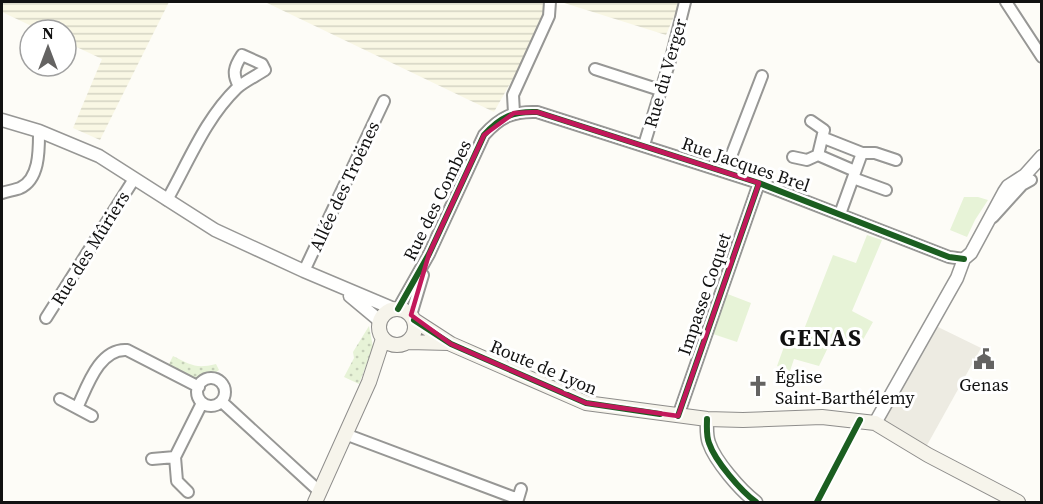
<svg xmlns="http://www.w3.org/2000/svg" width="1043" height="504" font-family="'Source Serif 4',serif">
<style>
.farmland{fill:url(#farmland-rules)}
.grass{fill:url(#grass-dots)}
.park{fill:#e7f3d7}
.plaza{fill:#edebe2}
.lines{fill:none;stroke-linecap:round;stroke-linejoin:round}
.minor-casing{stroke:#979795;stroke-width:14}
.tertiary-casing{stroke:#979795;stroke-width:15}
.secondary-casing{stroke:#8e8d8b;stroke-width:16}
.minor{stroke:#fffffe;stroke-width:10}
.tertiary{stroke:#fffffe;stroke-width:12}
.secondary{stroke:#f6f4eb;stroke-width:14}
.cycleway-casing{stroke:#fff;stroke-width:10}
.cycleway{stroke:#1b5e20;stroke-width:6}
.marked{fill:none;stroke:#c2185b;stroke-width:4.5;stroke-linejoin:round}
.labels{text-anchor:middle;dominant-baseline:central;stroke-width:6;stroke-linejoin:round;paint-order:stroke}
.street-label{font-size:18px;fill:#111;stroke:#fff}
.poi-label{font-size:18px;fill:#111;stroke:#fff;text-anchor:start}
.district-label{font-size:24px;font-weight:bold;letter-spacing:1.5px;fill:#111;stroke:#fff}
</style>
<defs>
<pattern id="farmland-rules" width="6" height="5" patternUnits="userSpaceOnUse" patternTransform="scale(1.5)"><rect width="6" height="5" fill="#f9f7e4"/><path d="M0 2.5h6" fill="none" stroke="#d4d3c3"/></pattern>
<pattern id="grass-dots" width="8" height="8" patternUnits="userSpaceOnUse" patternTransform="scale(1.5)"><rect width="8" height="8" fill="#e7f3d7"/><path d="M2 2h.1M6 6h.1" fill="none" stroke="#c5cfb8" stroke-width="1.8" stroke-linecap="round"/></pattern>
</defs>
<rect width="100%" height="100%" fill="#fdfcf7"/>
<path class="farmland" d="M2 2H169L100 140 73 128 102 59 66 42V30H40L2 12Z
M265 2H556L494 112Z
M561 2H680L666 35Z"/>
<path class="grass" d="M369 326 373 347 359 384 344 377 354 358 353 352Z
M173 356C191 365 196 369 216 364L219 370 213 375 198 380 168 366Z"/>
<path class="park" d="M964 197H978L988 200 975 220 967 237 950 230Z
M867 235 882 240 852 311 873 322 860 345 835 333 819 366 794 359 790 371 777 366 789 333 801 337 833 255 856 263Z
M725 293 751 303 737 342 710 333Z"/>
<path class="plaza" d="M936 326 981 348 926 447 880 420Z"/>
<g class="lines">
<defs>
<path id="minor" d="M1006 2 1042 57
M595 69 660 90
M514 113 513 95 549 16 550 2
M811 121 824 130 818 155
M824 138 862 153H875L896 160
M644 145 672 54 685 2
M862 153 853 178 886 190
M793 157 807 160 818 155 855 171
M725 172 762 76
M2 193C8 191 15 190 20 188 40 179 39 149 39 131
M167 200C189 161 205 119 237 88 245 81 256 76 265 70L262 64 242 55C234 67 232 74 239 86
M840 214 853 178
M993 217 1022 185 1031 180
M304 271 384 101
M398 309 429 254 484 135C500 117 513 111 537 112L759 183 949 257 964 259
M411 315 423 275
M46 318 134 179
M197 392a14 14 0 1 1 28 0a14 14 0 1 1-28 0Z
M60 399 77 408C87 387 99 348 127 350L199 387
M222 402 320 492
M77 408 92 416
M678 416 759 183
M345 434 518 499 521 489
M175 457 177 481 188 492
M152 459 175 457 202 403"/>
<path id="tertiary" d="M2 120 39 131 99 156 215 230 304 271 394 309
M350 296 380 321
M707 419C707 427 706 435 709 443 715 461 741 491 756 502
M875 423 957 278 964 259 971 253 1004 192 1008 186 1025 175 1042 156"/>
<path id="secondary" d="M379 327a18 18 0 1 1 36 0a18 18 0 1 1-36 0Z
M414 320 451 344 586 403 707 419 743 420 822 417 875 423 928 455 1018 502
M409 342 449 343
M315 502 369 382 383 339"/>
</defs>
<use href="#minor" class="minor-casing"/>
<use href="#tertiary" class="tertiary-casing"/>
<use href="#secondary" class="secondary-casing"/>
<use href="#minor" class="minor"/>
<use href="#tertiary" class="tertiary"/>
<use href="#secondary" class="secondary"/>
<defs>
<path id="cycleway" d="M398 309 429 254 484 135C500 117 513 111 537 112L759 183 949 257 964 259
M414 320 451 344 586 403 660 414
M678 416 759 183
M707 419C707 427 706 435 709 443 715 461 741 491 756 502
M817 502 860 420"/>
</defs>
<use href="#cycleway" class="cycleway-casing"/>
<use href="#cycleway" class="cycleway"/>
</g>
<path class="marked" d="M537 112 759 183 678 416 586 403 451 344 411 315 429 254 484 135 514 113Z"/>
<defs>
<symbol id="civic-bare" viewBox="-9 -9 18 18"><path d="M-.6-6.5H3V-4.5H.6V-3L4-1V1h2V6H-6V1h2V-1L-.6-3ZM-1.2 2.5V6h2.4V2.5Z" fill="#646362" stroke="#fff" stroke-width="2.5" paint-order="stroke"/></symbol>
<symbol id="church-bare" viewBox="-9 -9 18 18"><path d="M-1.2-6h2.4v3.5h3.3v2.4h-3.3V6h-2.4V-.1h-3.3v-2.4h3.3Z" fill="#646362" stroke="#fff" stroke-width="2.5" paint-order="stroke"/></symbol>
</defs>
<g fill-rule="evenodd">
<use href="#civic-bare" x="969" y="344" width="30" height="30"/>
<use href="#church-bare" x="743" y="371" width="30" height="30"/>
</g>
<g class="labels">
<g class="street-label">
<text transform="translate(665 73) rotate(-74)">Rue du Verger</text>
<text transform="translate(746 164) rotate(19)">Rue Jacques Brel</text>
<text transform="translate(344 186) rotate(-65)">Allée des Troënes</text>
<text transform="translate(437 200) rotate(-64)">Rue des Combes</text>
<text transform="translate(90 248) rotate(-58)">Rue des Mûriers</text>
<text transform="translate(704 294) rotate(-71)">Impasse Coquet</text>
<text transform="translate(544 367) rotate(23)">Route de Lyon</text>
</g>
<g class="poi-label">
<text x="775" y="376">Église<tspan x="775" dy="21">Saint-Barthélemy</tspan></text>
<text x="984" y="384" text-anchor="middle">Genas</text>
</g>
<g class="district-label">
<text x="821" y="337">GENAS</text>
</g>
</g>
<rect width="1043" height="504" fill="none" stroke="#111111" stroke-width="6"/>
<g transform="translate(48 48)"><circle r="28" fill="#ffffff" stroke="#a0a0a0" stroke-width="1.5"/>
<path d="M0-4.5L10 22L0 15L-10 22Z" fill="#646362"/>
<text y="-9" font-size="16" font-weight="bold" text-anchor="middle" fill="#111111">N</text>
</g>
</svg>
